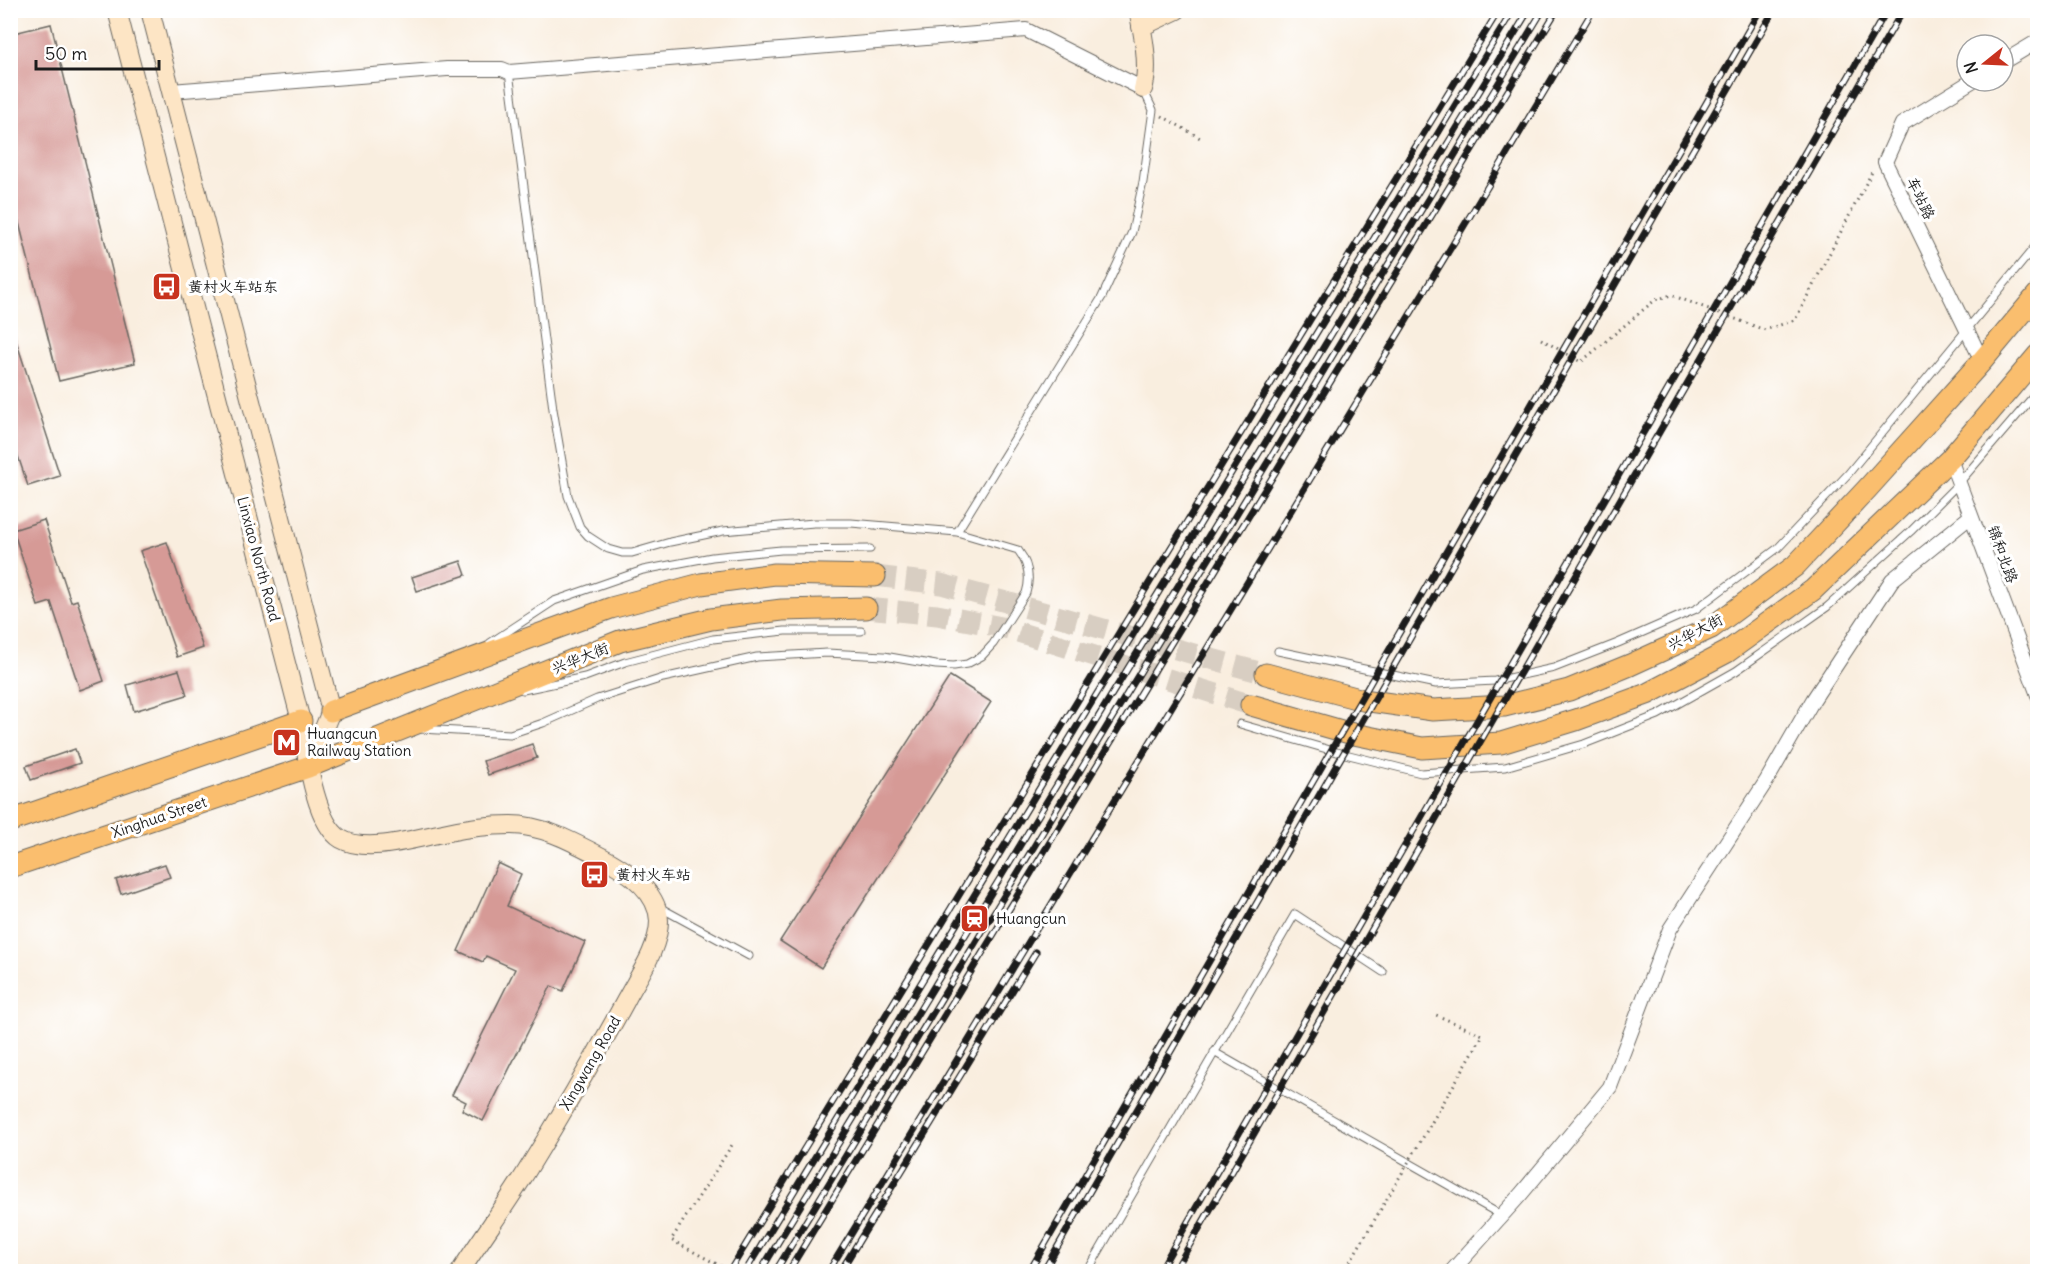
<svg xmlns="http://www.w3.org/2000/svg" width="2048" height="1282" font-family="Delius,'LXGW WenKai TC',sans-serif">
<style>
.building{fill:#d69a96}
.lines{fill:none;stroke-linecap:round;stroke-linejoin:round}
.primary-tunnel{stroke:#d8cec2;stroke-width:21;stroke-dasharray:21 10;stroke-linecap:butt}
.lane-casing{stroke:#696660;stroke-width:9}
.street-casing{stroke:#696660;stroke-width:16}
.secondary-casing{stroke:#696660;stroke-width:20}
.primary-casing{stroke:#696660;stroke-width:23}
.path{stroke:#696660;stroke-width:3;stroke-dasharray:1.5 4.5;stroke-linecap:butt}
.lane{stroke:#fff;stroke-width:7}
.street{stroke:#fff;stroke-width:14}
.secondary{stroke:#fde5c5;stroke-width:18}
.primary{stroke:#fabe6e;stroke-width:21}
.rail-casing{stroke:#1c1c1c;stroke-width:7}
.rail{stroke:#fff;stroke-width:4.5;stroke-dasharray:14;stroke-linecap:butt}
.path-bridge{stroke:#696660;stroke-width:3;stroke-dasharray:1.5 4.5;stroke-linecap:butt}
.labels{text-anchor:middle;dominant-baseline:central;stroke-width:6;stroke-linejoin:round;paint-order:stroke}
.street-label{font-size:15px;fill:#1c1c1c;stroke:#fff}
.poi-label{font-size:15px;fill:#1c1c1c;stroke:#fff;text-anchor:start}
</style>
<rect width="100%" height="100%" fill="#fff"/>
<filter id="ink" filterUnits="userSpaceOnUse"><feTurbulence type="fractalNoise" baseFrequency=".0167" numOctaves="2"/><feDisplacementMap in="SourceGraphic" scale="12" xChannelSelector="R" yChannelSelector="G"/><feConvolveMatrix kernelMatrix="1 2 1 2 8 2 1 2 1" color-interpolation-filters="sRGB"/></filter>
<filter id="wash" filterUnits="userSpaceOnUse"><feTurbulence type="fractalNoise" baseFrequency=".008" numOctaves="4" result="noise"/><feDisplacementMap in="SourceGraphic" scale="24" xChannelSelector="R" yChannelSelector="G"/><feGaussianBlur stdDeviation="1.35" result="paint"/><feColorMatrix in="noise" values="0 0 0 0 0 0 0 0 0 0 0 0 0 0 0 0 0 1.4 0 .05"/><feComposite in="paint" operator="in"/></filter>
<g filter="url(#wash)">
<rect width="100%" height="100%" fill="#f9eedf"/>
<g id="blocks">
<path class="building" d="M51 24 135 363 59 381 10 187V34Z
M10 331H13L60 476 28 486 10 432Z
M44 520 71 602 77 600 104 681 80 690 51 602 38 606 13 530Z
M167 542 203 648 177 657 140 551Z
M461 561 466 575 417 591 412 577Z
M179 670 187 695 134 711 127 685Z
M950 676 991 702 821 968 780 941Z
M532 744 537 758 488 775 483 761Z
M75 749 80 763 31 780 26 766Z
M498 863 521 874 507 906 585 942 563 991 551 986 483 1121 462 1110 466 1102 452 1095 515 969 486 956 483 962 458 951Z
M165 864 170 877 121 894 116 880Z"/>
</g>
</g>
<g filter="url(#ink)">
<use href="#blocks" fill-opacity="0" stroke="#696660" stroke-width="1.5"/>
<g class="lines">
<path class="primary-tunnel" d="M875 576 941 584 1266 674
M866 608 937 615 1002 627 1251 705"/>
<defs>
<path id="lane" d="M957 532 1102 297 1132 232 1143 182 1153 110 1143 89
M490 643 554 601 643 570 712 557 781 550 870 549
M1278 651 1436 684 1495 681 1554 668 1618 643 1696 609 1778 548 1848 474 2038 243
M523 690 585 677 625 662 713 639 785 631H861
M1240 724 1337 752 1421 773 1505 767 1584 744 1658 715 1736 671 1827 607 1911 531 1959 483 2038 391
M421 729 510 734 543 723 597 699 663 678 757 657 827 653 884 656 936 665 954 666 967 664 982 656 993 644 1026 593C1031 577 1028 563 1018 550L957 532 851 523H814L723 531 670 542 632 553H622L608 549 588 536 580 527 568 496 553 409 509 72
M659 907 749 956
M1214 1052 1501 1215
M1087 1272 1295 914 1383 972"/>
<path id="street" d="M2003 62 2038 41
M1972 81 1902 124 1885 162 1982 361
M171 91 447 69H502L509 72 1026 30 1143 89
M1950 459 2038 695
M1451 1272 1521 1194 1610 1087 1670 929 1767 780 1813 700 1892 580 1971 516"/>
<path id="secondary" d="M117 10 301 721C306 750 314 823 341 839 367 854 415 838 443 833 465 828 489 825 511 825 541 825 571 841 596 854 622 867 658 889 659 921 659 948 638 977 626 1000 595 1057 562 1114 528 1169 507 1204 482 1237 460 1272
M150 10 331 711
M1138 10C1143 33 1150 67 1143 89
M1141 27 1177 10
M309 765 331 711"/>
<path id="primary" d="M1266 674 1363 700 1433 710 1504 706 1569 690 1630 665 1711 628 1795 566 1867 489 1982 361 2038 294
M1251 705 1349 733 1422 748 1501 743 1576 720 1647 694 1727 652 1813 590 1950 459 2038 355
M331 711 611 608 701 584 775 574 875 576
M10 821 301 721
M10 867 308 767 620 641 711 619 782 610 866 608"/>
</defs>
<use href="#lane" class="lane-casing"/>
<use href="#street" class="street-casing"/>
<use href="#secondary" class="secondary-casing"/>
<use href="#primary" class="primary-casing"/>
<path class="path" d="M1162 116 1202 139
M1541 339 1581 362 1655 300 1671 295 1765 330 1795 320 1873 170"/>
<use href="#lane" class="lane"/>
<use href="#street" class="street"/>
<use href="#secondary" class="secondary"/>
<use href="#primary" class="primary"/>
<defs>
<path id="rail" d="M729 1272 1499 10
M745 1272 1513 10
M760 1272 1529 10
M775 1272 1543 10
M788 1272 1557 10
M828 1272 1470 216 1593 10
M840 1272 1036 952
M1029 1272 1760 10
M1043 1272 1774 10
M1159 1272 1887 10
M1174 1272 1903 10"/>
</defs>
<use href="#rail" class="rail-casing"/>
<use href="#rail" class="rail"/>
<path class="path-bridge" d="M732 1272 671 1240 732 1145
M1344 1272 1483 1035 1436 1015"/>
</g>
</g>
<defs>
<symbol id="bus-square" viewBox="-11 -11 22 22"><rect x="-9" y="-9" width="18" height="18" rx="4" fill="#c8321e" stroke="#fff"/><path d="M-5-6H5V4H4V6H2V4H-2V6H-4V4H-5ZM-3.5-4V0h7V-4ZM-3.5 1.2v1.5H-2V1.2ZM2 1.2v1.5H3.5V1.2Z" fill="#fff"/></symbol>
<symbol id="metro-square" viewBox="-11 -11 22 22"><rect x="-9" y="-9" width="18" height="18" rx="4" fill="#c8321e" stroke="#fff"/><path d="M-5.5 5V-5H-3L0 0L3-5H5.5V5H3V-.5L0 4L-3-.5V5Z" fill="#fff"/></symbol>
<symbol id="station-square" viewBox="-11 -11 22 22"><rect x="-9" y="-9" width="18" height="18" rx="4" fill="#c8321e" stroke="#fff"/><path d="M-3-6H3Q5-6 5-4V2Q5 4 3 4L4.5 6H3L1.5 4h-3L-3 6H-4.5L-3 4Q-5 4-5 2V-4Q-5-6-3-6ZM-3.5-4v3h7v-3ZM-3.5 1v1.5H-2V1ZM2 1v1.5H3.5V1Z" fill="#fff"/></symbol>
</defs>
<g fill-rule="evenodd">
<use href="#bus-square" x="150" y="270" width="33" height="33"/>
<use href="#metro-square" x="270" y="726" width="33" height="33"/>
<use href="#bus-square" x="578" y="858" width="33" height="33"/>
<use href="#station-square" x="958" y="902" width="33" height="33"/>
</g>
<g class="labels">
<g class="street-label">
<text transform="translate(1921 198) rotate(64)">车站路</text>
<text transform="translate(2003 554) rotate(70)">锦和北路</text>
<text transform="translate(259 559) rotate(75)">Linxiao North Road</text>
<text transform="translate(1695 632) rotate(-28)">兴华大街</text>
<text transform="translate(580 658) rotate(-22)">兴华大街</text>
<text transform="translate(159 817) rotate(-19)">Xinghua Street</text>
<text transform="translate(590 1063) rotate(-60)">Xingwang Road</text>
</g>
<g class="poi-label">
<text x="188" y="286">黄村火车站东</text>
<text x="307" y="733">Huangcun<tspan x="307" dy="17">Railway Station</tspan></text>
<text x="616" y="874">黄村火车站</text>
<text x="996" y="918">Huangcun</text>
</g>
</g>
<rect width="2048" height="1282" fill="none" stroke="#fff" stroke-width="36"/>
<g transform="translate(1985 63) rotate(252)"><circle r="28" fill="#ffffff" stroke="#a4a4a4" stroke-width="1.5"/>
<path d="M0-4.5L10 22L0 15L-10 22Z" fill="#c8321e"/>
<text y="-9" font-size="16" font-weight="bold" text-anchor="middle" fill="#1c1c1c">N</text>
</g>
<path d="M36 60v9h123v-9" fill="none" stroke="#1c1c1c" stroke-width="3"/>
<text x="45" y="60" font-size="18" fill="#1c1c1c" stroke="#ffffff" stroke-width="4.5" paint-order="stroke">50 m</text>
</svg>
